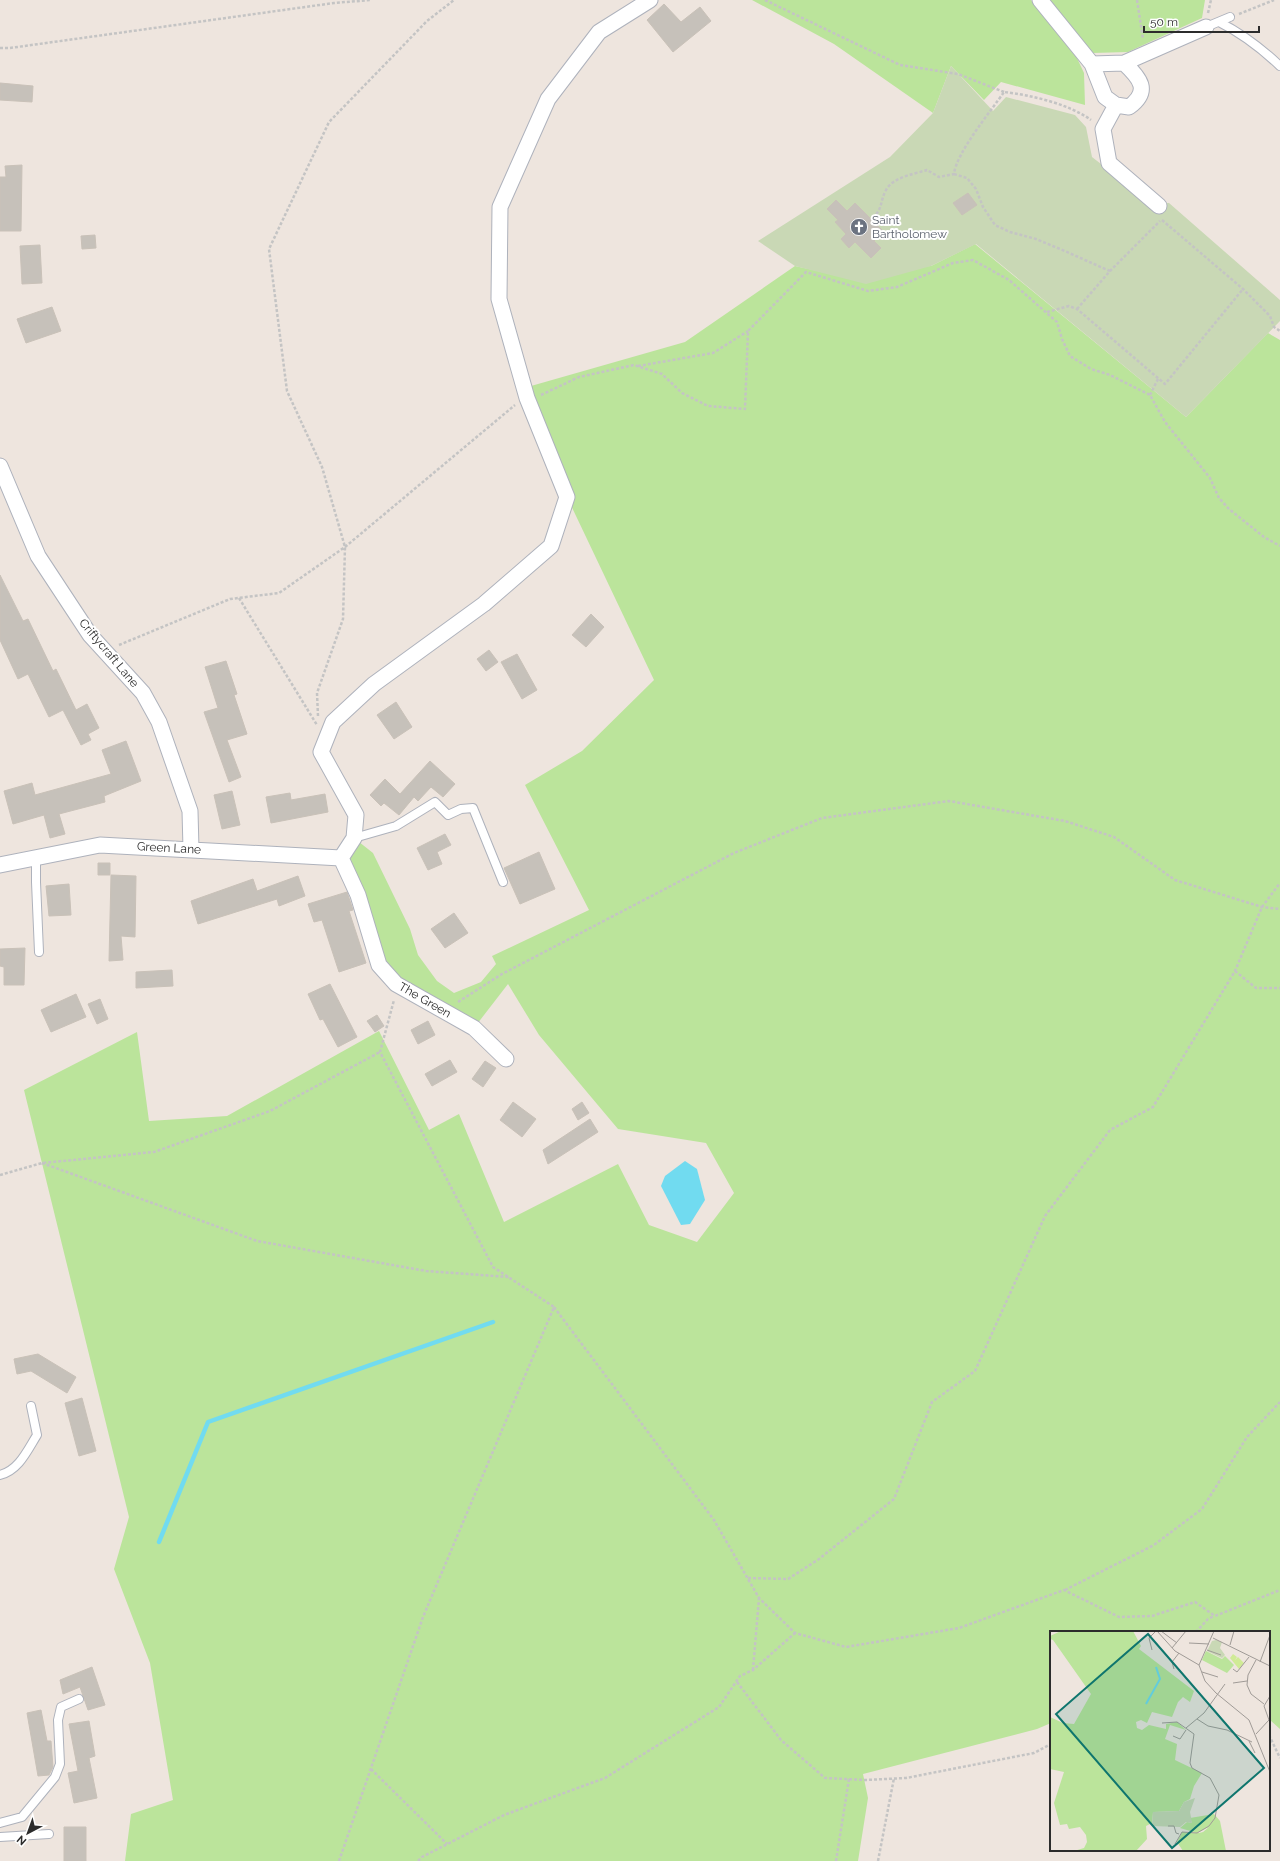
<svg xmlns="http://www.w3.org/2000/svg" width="1280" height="1861" font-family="Raleway,sans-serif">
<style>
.green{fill:#bbe49b}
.cemetery{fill:#c9d8b5}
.water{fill:#71dbf0}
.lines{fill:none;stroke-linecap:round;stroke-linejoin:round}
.stream{stroke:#71dbf0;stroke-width:4.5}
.building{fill:#c6c1ba;stroke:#c9c1b8}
.service-casing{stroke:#aeb2bc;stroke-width:10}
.minor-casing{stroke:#aeb2bc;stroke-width:17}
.path{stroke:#c4c4c4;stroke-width:2.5;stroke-dasharray:3 2;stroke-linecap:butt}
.service{stroke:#fff;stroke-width:8}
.minor{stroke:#fff;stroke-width:15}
.labels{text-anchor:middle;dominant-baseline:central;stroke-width:4;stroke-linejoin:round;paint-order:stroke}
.worship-label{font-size:12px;fill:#5b616d;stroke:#fff;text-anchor:start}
.street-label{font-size:12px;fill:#2c2c2c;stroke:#fff}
.inset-river{fill:none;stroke:#71dbf0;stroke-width:2}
.inset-road{fill:none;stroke:#a09b97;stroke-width:1}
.view{fill:#0f766e;fill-opacity:0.15;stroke:#0f766e;stroke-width:2}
.inset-edge{fill:none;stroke:#2c2c2c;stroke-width:2}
</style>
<rect width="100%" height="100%" fill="#eee5de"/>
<path class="green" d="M752 0H1031L1076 56 1084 73 1085 105 1001 82 984 100 951 66 933 113 834 44Z
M1047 0H1205L1202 18 1128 52 1092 53Z
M975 244 1186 417 1268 333 1280 340V1729L1269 1719V1632H1051V1723L1037 1729 863 1774 868 1798 858 1861H125L131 1814 173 1800 150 1663 114 1569 129 1517 24 1090 137 1032 149 1121 227 1116 379 1031 429 1130 459 1114 504 1222 618 1164 649 1225 697 1242 734 1193 706 1143 618 1129 539 1035 508 984 474 1028 379 965 341 858 354 838 373 853 410 929 418 955 437 981 454 993 481 982 496 964 492 956 589 910 525 785 582 751 654 680 567 497 524 388 685 342 795 266 818 271 931 266Z"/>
<path class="cemetery" d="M951 66 993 111 1006 97 1075 115 1086 127 1092 157 1151 203H1169L1280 300V321L1186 417 976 244 931 266 866 284 795 266 758 241 890 157 933 113Z"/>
<path class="water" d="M685 1161 697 1169 705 1200 690 1224 681 1225 661 1186 665 1176Z"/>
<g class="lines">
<path class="stream" d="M159 1542 208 1422 493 1322"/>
</g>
<path class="building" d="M664 4 681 22 700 7 711 21 673 52 647 20Z
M0 83 33 86 32 102 0 100Z
M22 165 21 231H0V177H6L5 166Z
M968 193 977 205 962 215 953 203Z
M836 200 847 211 855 203 883 231 874 241 881 248 871 258 855 242 849 248 841 239 846 234 835 222 838 220 827 209Z
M95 235 96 248 82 249 81 236Z
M40 245 42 283 22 284 20 246Z
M52 307 61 331 26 343 17 319Z
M0 575 23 621 28 619 53 671 56 669 76 710 87 704 99 728 88 734 91 740 81 745 63 710 49 717 28 674 18 679 0 640Z
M591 614 604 627 586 647 572 635Z
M489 650 498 662 486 671 477 659Z
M517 654 537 690 522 699 501 662Z
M226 661 237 694 234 695 247 734 227 740 241 777 229 782 204 712 218 708 205 667Z
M396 702 412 727 394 739 377 715Z
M126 741 141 781 104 796 105 802 59 814 65 834 50 838 44 815 13 824 4 791 32 783 35 795 111 774 102 750Z
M430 761 455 784 443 797 431 787 418 801 414 797 399 815 384 803 381 806 370 795 385 779 400 794Z
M232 791 240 825 222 829 214 795Z
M290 793 291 800 325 794 328 812 271 823 266 797Z
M445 834 451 845 437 852 442 864 428 870 417 848Z
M539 852 555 889 520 904 504 868Z
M98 863H110V875H98Z
M111 875 136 876 135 937 121 936 123 960 109 961Z
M298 876 305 896 279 906 277 899 198 924 191 901 253 879 257 891Z
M69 884 71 915 49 916 46 886Z
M347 892 353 910 349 911 366 963 339 972 322 920 314 922 308 904Z
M454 913 468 933 445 948 431 929Z
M25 948 24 985H4V967L0 966V949Z
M172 970 173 986 136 988V972Z
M330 984 357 1037 338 1047 323 1019 320 1020 308 994Z
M76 994 86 1017 51 1032 41 1010Z
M100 999 108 1019 97 1024 88 1004Z
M377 1015 384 1026 375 1032 367 1021Z
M428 1021 435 1035 418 1044 411 1030Z
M450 1060 457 1072 432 1086 425 1074Z
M485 1061 496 1068 483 1087 472 1079Z
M513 1102 536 1119 522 1137 500 1120Z
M582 1102 589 1113 578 1120 572 1109Z
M590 1119 598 1132 548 1164 543 1150Z
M38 1354 76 1377 67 1393 31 1371 17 1374 14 1359Z
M82 1398 96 1451 79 1456 65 1403Z
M92 1667 105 1705 88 1710 80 1687 63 1694 60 1680Z
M41 1710 47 1741H51L53 1767 49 1775 38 1776 27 1713Z
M89 1721 95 1756 89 1758 97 1798 74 1803 68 1773 78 1771 69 1724Z
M64 1827H86V1861H64Z"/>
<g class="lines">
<defs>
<path id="service" d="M1219 22C1243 34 1261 48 1280 66
M1206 27 1230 17
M354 838 396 826 435 802 448 815 461 809 473 808 503 882
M36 856V882L39 952
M0 1475C19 1470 27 1451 37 1435L31 1406
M0 1823 22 1817 55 1777 60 1764 58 1720 61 1707 79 1699
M0 1837 49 1834"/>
<path id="minor" d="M1040 0 1092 64 1124 63 1206 27
M1124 63C1140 78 1151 91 1129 107L1116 105 1103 129 1109 163 1159 206
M1092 64 1105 97 1116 105
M0 466 38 556 90 635 143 693 159 722 190 811 191 849
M341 858 354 838 356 815 321 752 333 722 374 684 484 604 551 546 567 497 527 398 499 299 500 207 548 99 599 32 650 0
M341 858 358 895 379 965 396 984 474 1028 506 1059
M0 865 100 845 341 858"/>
</defs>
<use href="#service" class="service-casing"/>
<use href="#minor" class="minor-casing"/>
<path class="path" d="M765 0 900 65 958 74 1004 92
M1137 0 1143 39
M1208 13 1211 0
M1239 14 1274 0
M0 48H10L334 3 371 0
M954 174 967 178 976 189 983 207 995 225 1010 232 1036 239 1060 249 1110 271
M873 218C883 208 880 201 886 190 893 177 914 174 927 170L939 177 954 174C956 153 991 111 1004 92 1031 95 1069 104 1091 120
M1162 220 1243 289 1270 316 1274 327 1280 331
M1077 309 1110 271 1160 221
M1047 312 1069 306 1077 309 1165 384 1243 289
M638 366 713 353 748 331
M541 395 579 377 634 365 662 374 682 393 708 406 745 409 748 331 806 272 868 291 897 287 953 263 973 260 1009 280 1057 322 1062 339 1070 356 1091 369 1110 375 1150 395 1165 422 1210 478 1219 498 1229 509 1264 537 1280 546
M1150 395 1158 379
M239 598 317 725
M119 645 230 599 279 593 345 547 515 405
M318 716 317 693 343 619 345 547 322 467 287 391 269 249 329 122 427 21 454 0
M1235 971 1256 988H1280
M458 1002 502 974 734 853 822 818 949 801 1065 821 1114 837 1175 880 1262 907 1280 909
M42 1163 257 1241 426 1271 509 1277
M0 1175 42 1163 154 1152 270 1111 380 1052
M554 1307 714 1520 759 1598 795 1633 846 1647 959 1628 1064 1590 1119 1617 1152 1616 1195 1602 1215 1616 1280 1590
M748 1578 788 1579 819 1559 894 1499 932 1402 975 1371 1045 1216 1110 1130 1153 1107 1235 971 1262 907 1280 883
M1065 1590 1154 1545 1202 1509 1247 1437 1280 1402
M1196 1632 1208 1619 1214 1616
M753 1670 759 1598
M737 1682 781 1740 825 1778 865 1780 906 1778 1034 1753 1051 1744
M1269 1735 1280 1758
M371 1769 447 1844
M339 1861 423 1617 554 1307 493 1267 380 1052 394 1000
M418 1861 422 1857 504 1815 605 1778 719 1707 740 1676 753 1670 795 1633
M836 1861 849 1779
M878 1861 894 1778"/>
<use href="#service" class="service"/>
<use href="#minor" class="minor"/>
</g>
<defs>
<symbol id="church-disc" viewBox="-11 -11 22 22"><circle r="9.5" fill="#6b7280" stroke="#fff"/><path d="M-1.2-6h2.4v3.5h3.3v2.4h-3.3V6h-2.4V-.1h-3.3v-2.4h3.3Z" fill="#fff"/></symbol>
</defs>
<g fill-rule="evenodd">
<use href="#church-disc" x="849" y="217" width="20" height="20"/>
</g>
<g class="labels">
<g class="worship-label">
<text x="872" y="220">Saint<tspan x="872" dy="14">Bartholomew</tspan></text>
</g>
<g class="street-label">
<text transform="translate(109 653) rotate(50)">Criftycraft Lane</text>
<text transform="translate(169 848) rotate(3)">Green Lane</text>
<text transform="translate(425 1000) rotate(30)">The Green</text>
</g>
</g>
<g transform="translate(1050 1631)">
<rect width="220" height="220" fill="#eee5de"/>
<path d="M11 0H83L91 15 89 18 144 60 140 71 133 66 128 71 122 86 102 81 97 92 91 89 86 91 87 97 92 99 99 94 116 98V93L127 91 136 99 120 94 115 108 127 113 125 129 152 142 144 155 140 168 134 171 129 180 103 181 102 192 96 195 97 208 86 220H24L34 217 37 211 36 204 30 196 19 198 17 193 10 194 4 172 14 141 0 138V86L13 92 24 93 41 63 3 9 0 8V5ZM156 20 172 28 175 25 184 34 177 42 152 29ZM164 183 170 190 176 220H133L127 211 132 201 149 202 153 201 159 196 147 202 130 197 137 191 142 192 140 187Z" fill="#bbe49b"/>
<path d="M166 9 172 11 170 17 175 24 172 27 157 20 162 10ZM145 167 140 181 142 192 136 191 130 196 102 195 103 181 129 180 134 171Z" fill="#c9d8b5"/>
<path d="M183 23 187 26 185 29 188 26 194 32 189 38 180 27Z" fill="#d0eb96"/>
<path class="inset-river" d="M96 73 110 48 106 36"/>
<path class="inset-road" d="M107 0 125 20 149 34 155 50 166 62 199 89 220 141M111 0 127 12M163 7 220 35M139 12 159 13M180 14 184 0M122 17 136 0M102 19 99 7 106 0M157 19 171 24M206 29 198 44 197 54 201 63 214 73M210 31 220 4M149 34 164 0M124 38 122 31 129 22M183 38 187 41 199 26M152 41 168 46M183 52 197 50M147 88 158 95 177 99 202 111M112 92 127 91 144 103 140 132 142 137 160 147 169 164 165 187 159 195 147 202 132 201 125 213M136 97 154 82 175 53M206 103 219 89 214 75 220 65M123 105 130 108 136 99M199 110 205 122M118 195H124L126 202 129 203"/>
<path class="view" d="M98 3 214 137 122 217 6 83Z"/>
<rect width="220" height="220" class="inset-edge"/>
</g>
<g transform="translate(28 1833) rotate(221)" stroke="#ffffff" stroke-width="3" paint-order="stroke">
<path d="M0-3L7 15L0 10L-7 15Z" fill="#2c2c2c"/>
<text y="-6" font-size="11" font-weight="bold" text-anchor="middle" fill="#2c2c2c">N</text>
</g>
<path d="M1144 26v6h115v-6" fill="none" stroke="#2c2c2c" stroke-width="2"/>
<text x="1150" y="26" font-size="12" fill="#2c2c2c" stroke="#ffffff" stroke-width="3" paint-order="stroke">50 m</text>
</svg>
